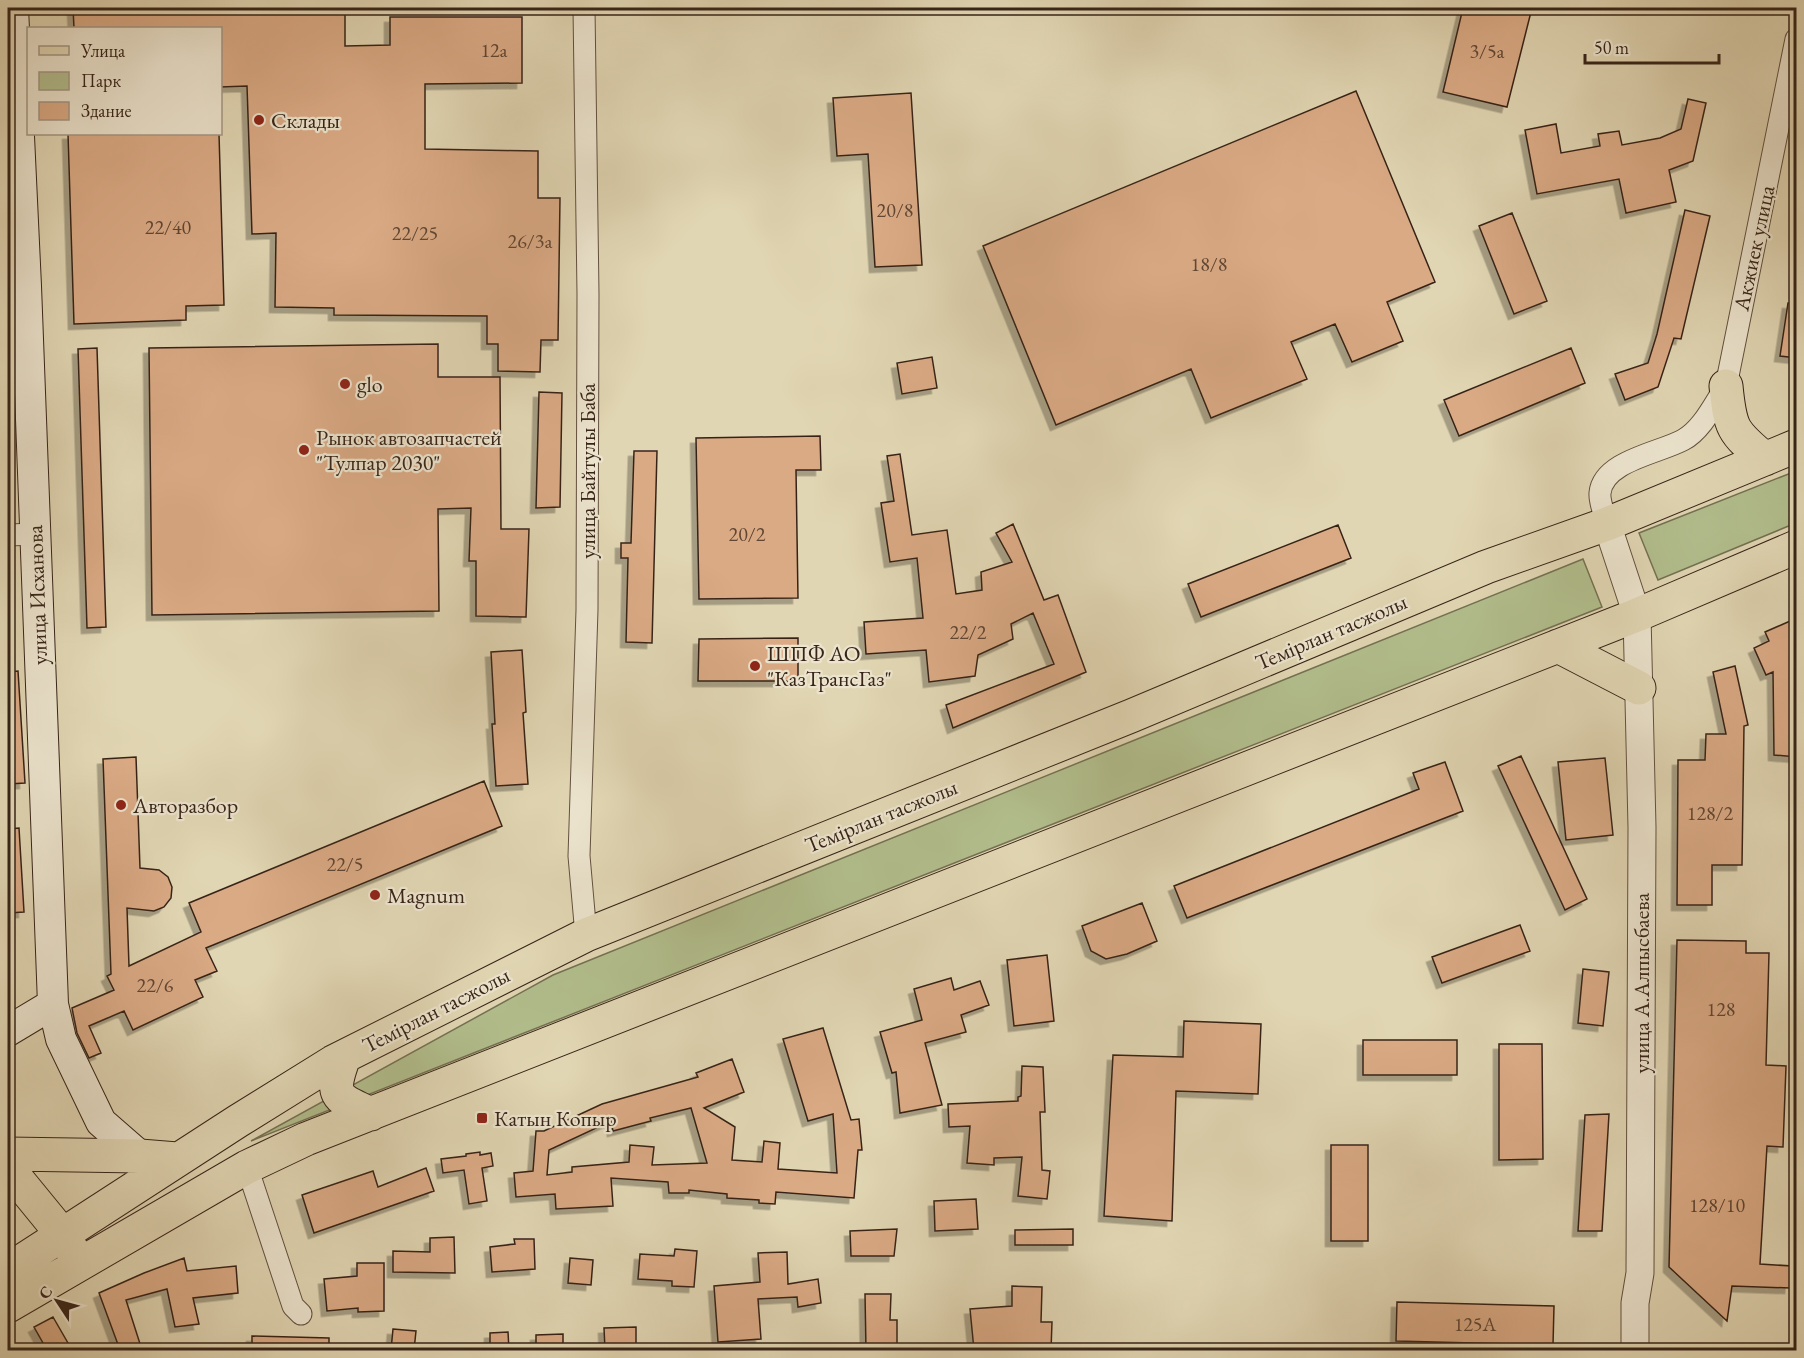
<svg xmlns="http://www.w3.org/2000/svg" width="1804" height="1358" font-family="'EB Garamond',serif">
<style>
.green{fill:#b2be8d;stroke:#747152;stroke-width:1.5}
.building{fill:#daaa85;stroke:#372418;stroke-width:1.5;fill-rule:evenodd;filter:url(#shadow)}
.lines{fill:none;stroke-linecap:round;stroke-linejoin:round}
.minor-casing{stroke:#62503f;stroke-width:23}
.tertiary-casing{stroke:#62503f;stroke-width:29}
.secondary-casing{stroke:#372418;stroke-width:32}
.primary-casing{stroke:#372418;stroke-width:35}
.minor{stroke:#ece4ce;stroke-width:21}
.tertiary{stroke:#ece4ce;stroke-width:27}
.secondary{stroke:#ece4ce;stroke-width:30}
.primary{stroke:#e1d6b3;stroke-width:33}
.poi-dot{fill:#8f2418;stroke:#ece4ce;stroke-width:2}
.labels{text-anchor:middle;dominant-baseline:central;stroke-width:4.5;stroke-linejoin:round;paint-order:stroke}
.number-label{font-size:20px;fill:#604633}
.poi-label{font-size:22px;fill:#372418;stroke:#ece4ce;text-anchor:start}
.street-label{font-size:22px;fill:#372418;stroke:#ece4ce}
</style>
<defs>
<filter id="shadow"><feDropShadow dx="-5.5" dy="5.5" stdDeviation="0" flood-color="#0004"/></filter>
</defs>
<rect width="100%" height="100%" fill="#e1d6b3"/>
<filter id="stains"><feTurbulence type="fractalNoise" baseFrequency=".00333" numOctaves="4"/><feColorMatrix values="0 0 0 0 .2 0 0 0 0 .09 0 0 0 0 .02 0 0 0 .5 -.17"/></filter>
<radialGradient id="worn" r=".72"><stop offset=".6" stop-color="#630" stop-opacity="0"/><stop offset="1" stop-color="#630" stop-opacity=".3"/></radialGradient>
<path class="green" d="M1796 471V523L1658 580 1639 533Z
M1583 559 1602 607 251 1141 553 975Z"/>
<path class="building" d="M73 8H345V46L390 45V17H522V83L425 84V149L538 151V198H560L558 340H541L540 372 498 371V344H487V316L334 315V308L275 307 276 233 252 234 247 86 220 87V28H74Z
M1463 8H1532L1507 107 1443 92Z
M1356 91 1435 282 1387 302 1403 341 1352 362 1335 324 1291 342 1307 379 1211 418 1191 369 1056 425 983 246Z
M911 93 922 265 875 267 868 154 837 156 833 98Z
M1688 99 1706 103 1693 161 1669 170 1676 202 1626 213 1619 179 1537 194 1525 130 1556 124 1561 153 1600 146 1598 134 1619 131 1622 145 1660 138 1681 129Z
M68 134H219L224 305 186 306V320L74 324Z
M1685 210 1710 216 1681 339 1674 338 1658 387 1625 400 1615 374 1648 363 1657 334Z
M1512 213 1547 301 1514 314 1479 226Z
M1788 303 1797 304V358L1780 356Z
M438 344V377H500L501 529H529L526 617 476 616V561H469L471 508 438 509 439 611 152 615 149 348Z
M97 348 106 627 87 628 78 349Z
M1571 348 1585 383 1459 436 1444 400Z
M932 357 937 388 902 394 897 363Z
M539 392 562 393 560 507 536 508Z
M820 436 821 470H796L798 598 699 599 696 438Z
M634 451H657L652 643 626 642 628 558H621V543H631Z
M900 454 912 535 947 530 956 594 982 590 981 572 1012 562 996 533 1013 524 1044 600 1058 595 1086 672 953 728 946 705 1054 664 1033 613 1011 624 1013 639 978 655 975 676 929 682 926 650 866 654 864 622 923 618 917 558 890 562 881 503 894 501 887 456Z
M1338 525 1351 558 1201 617 1188 584Z
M1797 618V757L1774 755 1773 672 1766 675 1754 648 1769 641 1765 632Z
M798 638V681H698L699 639Z
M522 650 526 712 523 713 528 784 496 786 492 724H495L491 652Z
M1735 666 1748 725 1744 726 1742 865H1712V905H1677L1678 760H1705L1706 734H1726L1713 672Z
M18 671 25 783 8 784V672Z
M1521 756 1587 899 1565 910 1498 766Z
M136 757 140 868 159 870 168 877 172 887 171 898 164 907 154 911 127 908 129 966 201 932 189 903 484 781 502 826 206 948 217 971 195 980 203 997 133 1030 124 1011 89 1026 101 1053 89 1058 77 1033 72 1008 114 990 107 976 111 974 103 759Z
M1605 758 1613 835 1566 840 1558 762Z
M1445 762 1463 811 1187 918 1174 886 1419 789 1413 773Z
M19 828 24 912 8 913V829Z
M1142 903 1157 941 1127 954 1106 959 1091 951 1082 926Z
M1520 925 1530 951 1442 983 1432 957Z
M1677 940 1746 941V953H1769L1766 1065 1786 1066 1783 1147 1767 1146 1760 1264 1792 1266 1790 1288 1732 1286 1727 1321 1669 1267Z
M1047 955 1054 1021 1014 1026 1007 960Z
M1583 969 1609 972 1603 1026 1578 1023Z
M951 978 954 990 980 981 989 1005 961 1015 966 1032 925 1043 942 1105 900 1113 896 1072 892 1073 880 1032 922 1020 914 989Z
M1184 1021 1261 1024 1258 1094 1176 1091 1172 1221 1104 1216 1113 1055 1183 1057Z
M823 1028 851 1120 859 1119 862 1150H858L854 1198 776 1192 775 1204 759 1203V1200L727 1198V1194L689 1190V1193H669L668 1182 611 1178 613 1206 556 1209 555 1194 516 1197 514 1173 533 1171 536 1131H544L602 1104 698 1077 696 1073 732 1059 744 1092 704 1108 735 1127 732 1160 762 1162 764 1141 780 1143 778 1169 837 1173 833 1114 808 1121 783 1039ZM691 1108 707 1163 652 1165 654 1147 630 1145 629 1162 572 1167V1172L547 1175 549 1150 611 1121 613 1131 651 1121 650 1118Z
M1363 1040H1457V1075H1363Z
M1499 1044H1542L1543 1159 1499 1160Z
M1022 1066 1043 1067 1045 1112H1040L1042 1170 1050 1171 1047 1199 1018 1196 1022 1157 994 1158V1165L967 1163 970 1126 949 1127 948 1104 1018 1101V1097L1021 1096Z
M1609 1114 1602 1231H1578L1585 1115Z
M1331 1145H1368V1241H1331Z
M480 1152V1155L491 1153 493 1166 482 1168 487 1201 469 1204 464 1170 443 1173 441 1159 466 1156V1154Z
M426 1168 434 1191 314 1233 302 1195 373 1171 378 1187Z
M976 1199 978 1229 935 1231 934 1201Z
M897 1229 894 1256H851L850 1231Z
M1073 1229V1245H1015V1230Z
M454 1237 455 1273 393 1272V1251L430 1252V1238Z
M514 1239H534L535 1269 492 1272 490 1247 515 1244Z
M675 1249 697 1251 694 1287 672 1286V1281L638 1279 640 1254 674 1256Z
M787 1252 788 1284 818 1279 821 1303 798 1307 797 1297 758 1299 761 1339 718 1342 714 1286 760 1282 758 1253Z
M184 1258 187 1271 236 1266 238 1293 193 1298 199 1324 175 1327 167 1289 126 1300 142 1350H120L99 1293 144 1273Z
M570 1258 593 1260 591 1285 568 1283Z
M357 1263H384V1311L358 1312V1308L327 1311 324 1279 357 1276Z
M1012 1286 1042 1287 1041 1322H1052L1051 1350H1011V1348L974 1350 970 1309 1012 1306Z
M865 1294H891L890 1320H897V1350H866Z
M1397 1302 1554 1306 1553 1345 1396 1341Z
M53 1317 72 1350H47L34 1327Z
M636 1327V1350H605L604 1328Z
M393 1329 416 1331 414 1350H391Z
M508 1332 509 1350H490V1333Z
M563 1334V1350H536V1335Z
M252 1336 329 1338V1350H252Z"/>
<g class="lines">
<defs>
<path id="minor" d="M584 8 588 294 587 610 579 856 586 935
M1607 524C1605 515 1599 502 1600 493 1603 461 1659 453 1683 440 1702 430 1714 404 1726 386L1796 39
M8 535 36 534
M247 1167 293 1306 301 1314"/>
<path id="tertiary" d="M1607 524 1637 615 1642 827 1640 1273 1635 1303V1350"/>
<path id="secondary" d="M13 8 26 286 53 1004 61 1039 101 1122 140 1156
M8 1031 53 1004"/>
<path id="primary" d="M1726 386C1730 428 1732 432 1765 459
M1558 646 1639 688
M344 1057C330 1096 334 1097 371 1114
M8 1154 140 1156 177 1159
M8 1168 62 1234 74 1253
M8 1270 238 1121 333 1062 586 935 1131 716 1486 567 1607 524 1796 446
M8 1306 247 1167 306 1139 1637 615 1796 547"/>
</defs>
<use href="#minor" class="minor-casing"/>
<use href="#tertiary" class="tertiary-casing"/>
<use href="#secondary" class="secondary-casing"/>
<use href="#primary" class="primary-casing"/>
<use href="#minor" class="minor"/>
<use href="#tertiary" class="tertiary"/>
<use href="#secondary" class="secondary"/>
<use href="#primary" class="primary"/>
</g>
<g class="poi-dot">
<circle cx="259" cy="120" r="6"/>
<circle cx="345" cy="384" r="6"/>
<circle cx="304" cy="450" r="6"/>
<circle cx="755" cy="666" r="6"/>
<circle cx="121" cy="805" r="6"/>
<circle cx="375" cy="895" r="6"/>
<rect x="476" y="1112" width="12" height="12" rx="3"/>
</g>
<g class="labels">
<g class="number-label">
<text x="494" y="50">12а</text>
<text x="1487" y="51">3/5а</text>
<text x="895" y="210">20/8</text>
<text x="168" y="227">22/40</text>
<text x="415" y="233">22/25</text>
<text x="530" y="241">26/3а</text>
<text x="1209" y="264">18/8</text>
<text x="747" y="534">20/2</text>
<text x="968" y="632">22/2</text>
<text x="1710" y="813">128/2</text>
<text x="345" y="864">22/5</text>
<text x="155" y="985">22/6</text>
<text x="1721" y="1009">128</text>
<text x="1717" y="1205">128/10</text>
<text x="1475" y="1324">125А</text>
</g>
<g class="poi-label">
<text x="271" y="120">Склады</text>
<text x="357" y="384">glo</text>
<text x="316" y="437">Рынок автозапчастей<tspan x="316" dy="25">"Тулпар 2030"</tspan></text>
<text x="767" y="653">ШПФ АО<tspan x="767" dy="25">"КазТрансГаз"</tspan></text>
<text x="133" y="805">Авторазбор</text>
<text x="387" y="895">Magnum</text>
<text x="494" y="1118">Катын Копыр</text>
</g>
<g class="street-label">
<text transform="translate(1754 248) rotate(-78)">Акжиек улица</text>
<text transform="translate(587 471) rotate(-90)">улица Байтулы Баба</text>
<text transform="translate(37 595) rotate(-92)">улица Исханова</text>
<text transform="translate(1331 632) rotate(-23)">Темірлан тасжолы</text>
<text transform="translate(881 816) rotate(-22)">Темірлан тасжолы</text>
<text transform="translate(1641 983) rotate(-90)">улица А.Алпысбаева</text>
<text transform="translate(436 1010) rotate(-27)">Темірлан тасжолы</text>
</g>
</g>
<rect width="1804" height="1358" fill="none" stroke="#e1d6b3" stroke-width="30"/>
<rect x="9" y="9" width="1786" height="1340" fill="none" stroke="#372418" stroke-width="3"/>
<rect x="15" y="15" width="1774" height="1328" fill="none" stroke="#372418" stroke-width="1.5"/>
<rect x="27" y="27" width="195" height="108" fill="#ece4ce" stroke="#a49785" stroke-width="1.5"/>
<rect x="39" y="46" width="30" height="9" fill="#e1d6b3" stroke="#a49785" stroke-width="1.5"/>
<text x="81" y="57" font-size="18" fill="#372418">Улица</text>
<rect x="39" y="72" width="30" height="18" fill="#b2be8d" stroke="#a49785" stroke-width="1.5"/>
<text x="81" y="87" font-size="18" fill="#372418">Парк</text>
<rect x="39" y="102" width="30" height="18" fill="#daaa85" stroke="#a49785" stroke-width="1.5"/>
<text x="81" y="117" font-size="18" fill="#372418">Здание</text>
<g transform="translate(57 1301) rotate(306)" stroke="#ece4ce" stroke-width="4.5" paint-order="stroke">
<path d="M0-4.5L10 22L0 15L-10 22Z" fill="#372418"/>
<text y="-9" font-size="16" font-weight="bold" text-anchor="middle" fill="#372418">С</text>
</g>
<path d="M1585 54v9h134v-9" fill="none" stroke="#372418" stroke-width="3"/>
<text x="1594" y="54" font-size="18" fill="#372418" stroke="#ece4ce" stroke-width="4.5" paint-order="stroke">50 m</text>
<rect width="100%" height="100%" filter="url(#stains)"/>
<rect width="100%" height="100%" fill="url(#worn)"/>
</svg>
